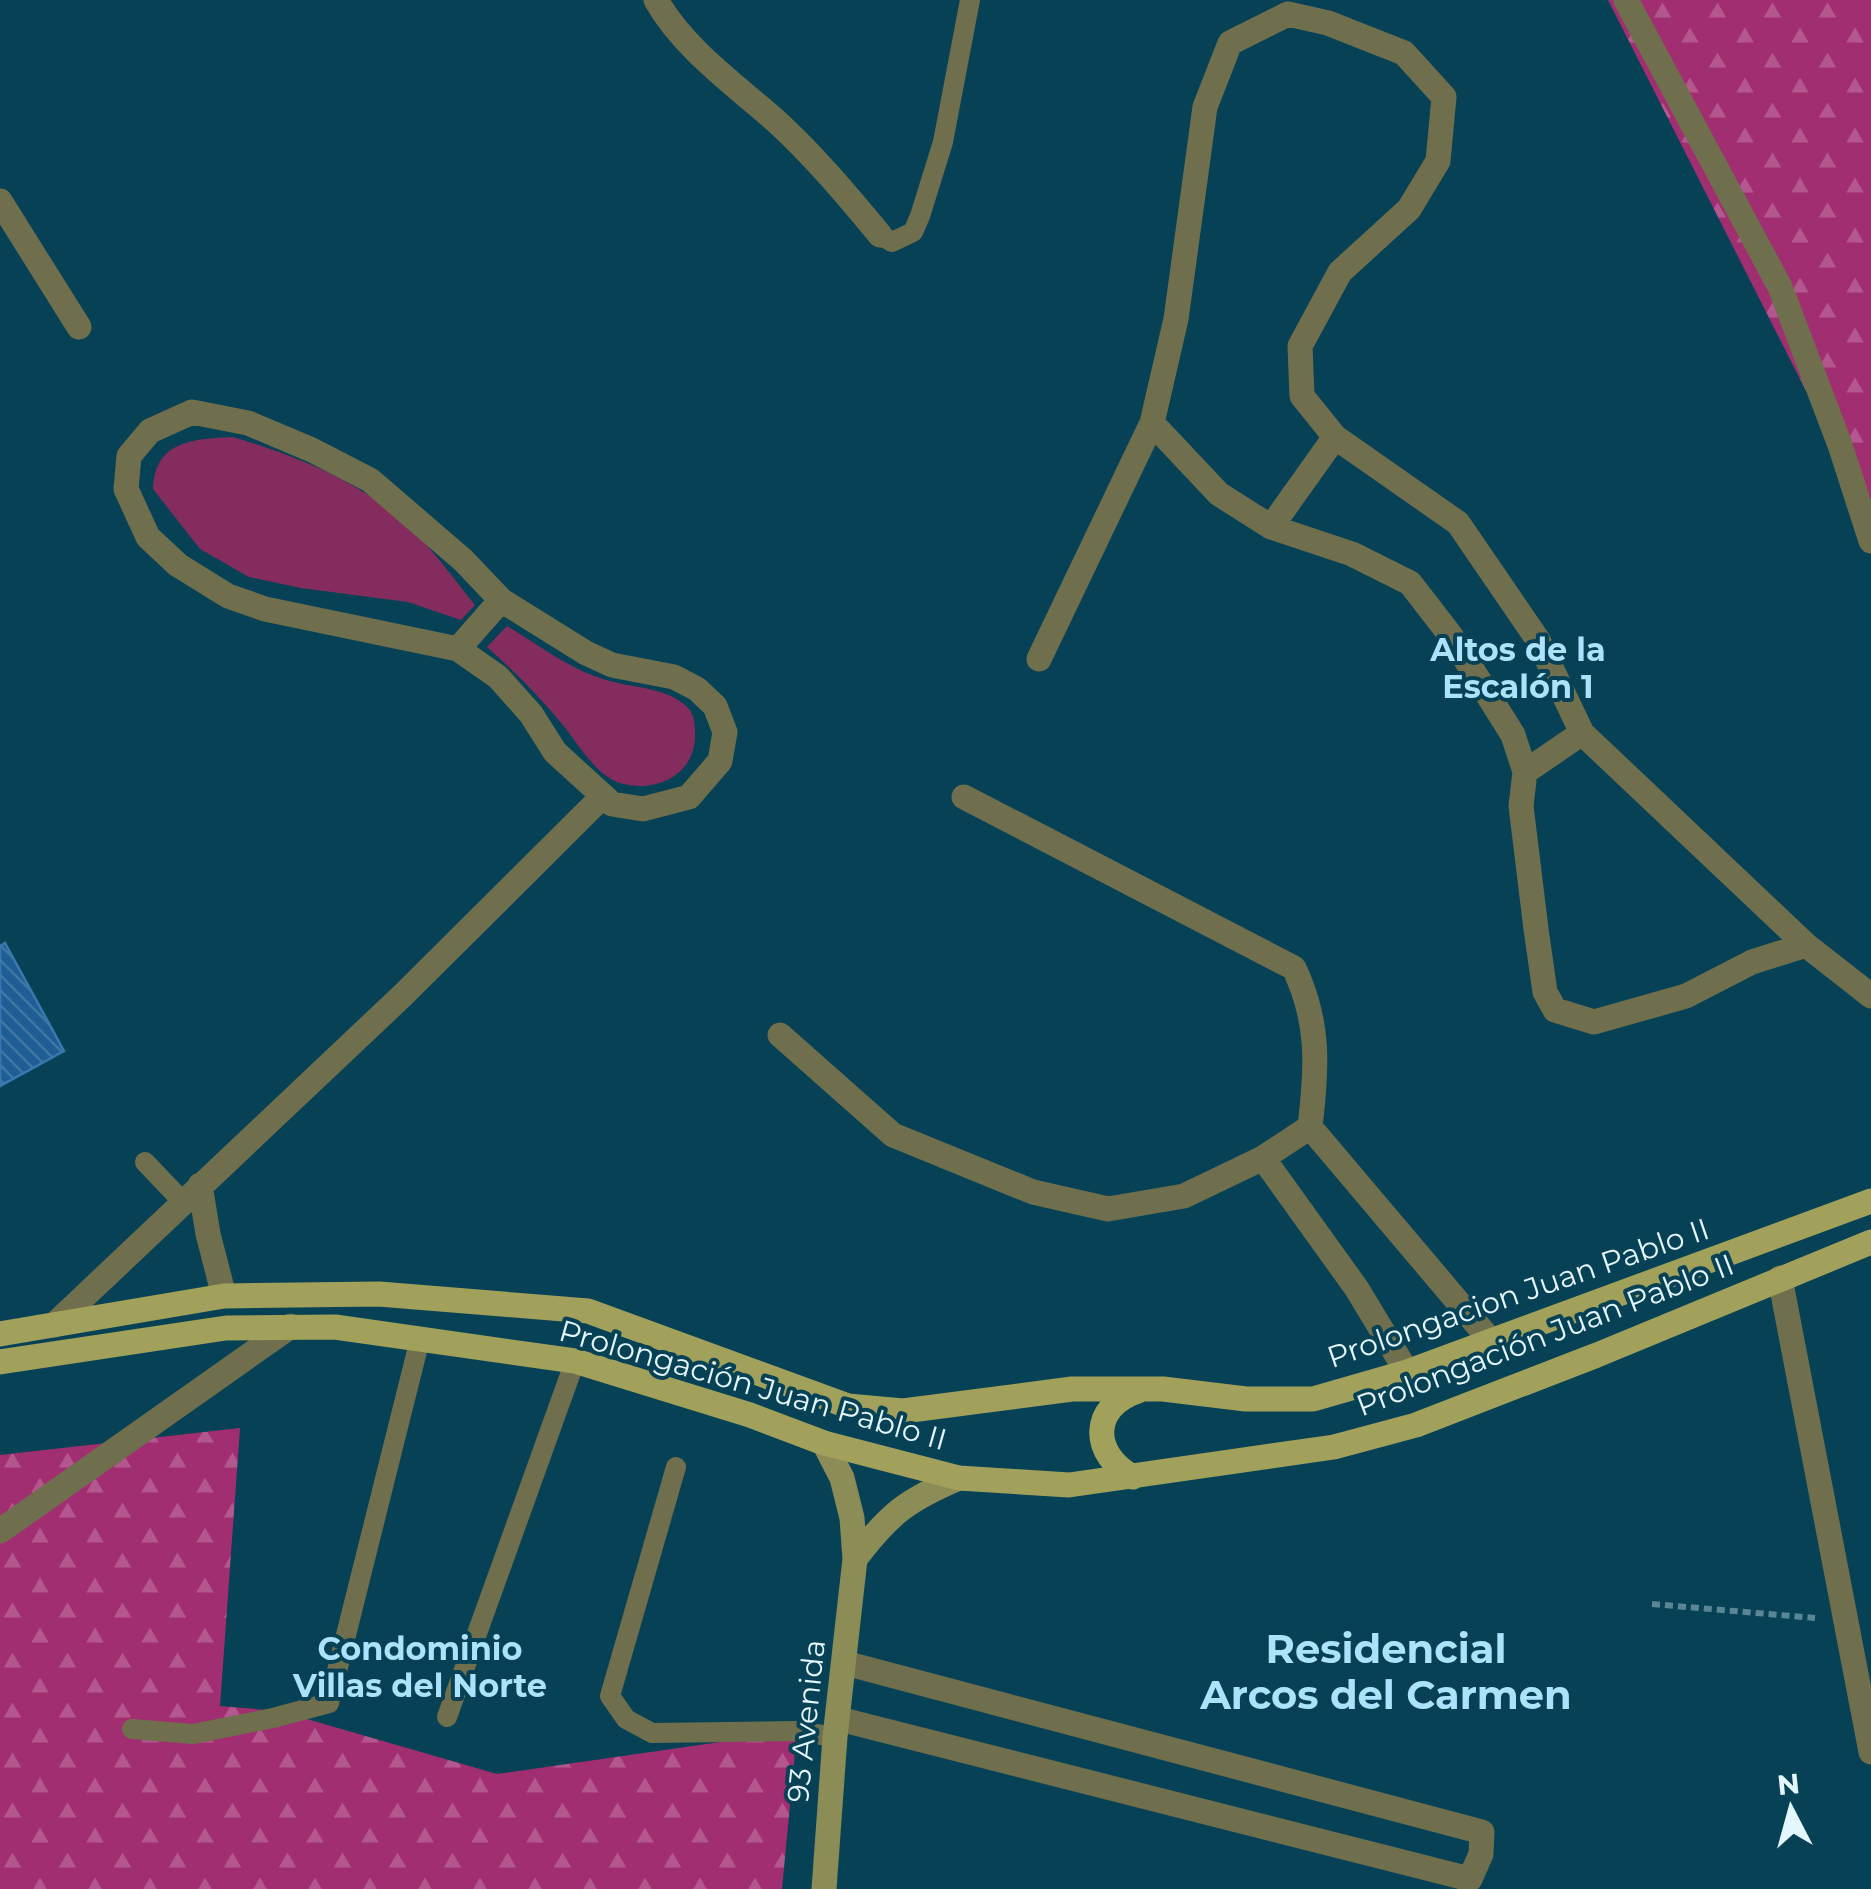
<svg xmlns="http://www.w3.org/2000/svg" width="1871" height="1889" font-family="Montserrat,sans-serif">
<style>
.green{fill:#852c5f}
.forest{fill:url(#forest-firs)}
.building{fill:url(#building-back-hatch);stroke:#3a78b0;stroke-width:2.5}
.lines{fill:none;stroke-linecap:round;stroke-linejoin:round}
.path{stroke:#5b8695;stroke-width:6;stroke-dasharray:8 5;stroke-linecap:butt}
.lane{stroke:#6f6f4e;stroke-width:20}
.street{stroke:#6f6f4e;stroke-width:25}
.secondary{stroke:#8b8c56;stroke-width:25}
.primary{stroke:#a1a15b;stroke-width:25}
.labels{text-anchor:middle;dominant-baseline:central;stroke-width:8;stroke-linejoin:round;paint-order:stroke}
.street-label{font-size:30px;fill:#e4f6fe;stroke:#074155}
.neighbourhood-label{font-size:32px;font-weight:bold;fill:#ace2fb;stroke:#074155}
.district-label{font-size:40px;font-weight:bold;fill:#ace2fb;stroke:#074155}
</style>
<defs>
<pattern id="forest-firs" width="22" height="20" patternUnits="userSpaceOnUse" patternTransform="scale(2.5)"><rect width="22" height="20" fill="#a22e72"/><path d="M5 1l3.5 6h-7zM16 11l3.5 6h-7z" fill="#b3578e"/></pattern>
<pattern id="building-back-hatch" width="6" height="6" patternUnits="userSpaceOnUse" patternTransform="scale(2.5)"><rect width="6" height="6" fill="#1e5e94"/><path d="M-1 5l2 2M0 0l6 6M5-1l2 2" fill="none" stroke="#3f76a4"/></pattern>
</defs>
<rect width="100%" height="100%" fill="#074155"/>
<path class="green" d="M233 437C302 458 371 485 421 539 440 559 457 583 475 605L461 620 408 602 301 588 249 577 200 549 153 489C155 440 194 439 233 437Z
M507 626C537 644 566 667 600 678 627 688 665 686 686 706 694 713 695 723 695 733 697 774 656 794 620 783 595 775 578 743 562 724 539 696 514 671 487 647Z"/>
<path class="forest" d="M1608 0H1871V519Z
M240 1428 220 1706 279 1711 497 1774 797 1731 782 1889H0V1455Z"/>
<path class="building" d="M5 943 64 1051 0 1086V946Z"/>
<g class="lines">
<path class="path" d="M1652 1604 1815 1618"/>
<path class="lane" d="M880 235 892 242 913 232 920 216 943 142 970 0
M145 1162 182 1201
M676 1467 610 1696 626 1719 652 1733 797 1731 835 1737
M447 1717 575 1361
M132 1729 193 1734 273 1718 329 1703 420 1339"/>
<path class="street" d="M656 0C684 49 734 84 776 121 814 156 847 195 880 235
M1626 0 1780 287 1840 445 1871 541
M0 201 79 327
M192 412 248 423 312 450 370 480 463 560 501 600 586 653 612 665 674 677 697 689 715 706 725 732 720 761 689 797 643 809 612 804 555 752 531 714 498 677 458 649 265 609 228 596 178 565 148 537 126 489 129 456 150 431Z
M1152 423 1219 494 1271 527 1352 554 1410 583 1451 636 1513 735 1525 772 1521 806 1536 929 1545 992 1555 1010 1594 1022 1686 996 1752 962 1806 945
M1271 527 1335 437
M458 649 501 600
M1039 659 1152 423 1176 319 1205 107 1230 43 1288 14 1328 23 1404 53 1444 97 1438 161 1409 209 1340 272 1300 346 1302 396 1335 437 1458 523 1538 640 1582 733 1806 945 1871 996
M1525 772 1582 733
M964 797 1294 968C1320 1023 1317 1067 1310 1127L1491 1341
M780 1035 893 1135 1033 1192 1108 1209 1184 1196 1263 1158 1310 1127
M1263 1158 1357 1289 1407 1372
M200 1185 208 1234 224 1296
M1780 1278 1871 1752
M54 1325 403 995 602 797
M0 1531 291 1326
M839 1719 1470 1879 1481 1854 1482 1832 845 1663"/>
<path class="secondary" d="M824 1443 842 1478 852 1518 855 1559 835 1737 824 1889
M855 1559C889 1514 907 1500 959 1478"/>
<path class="primary" d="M0 1334 224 1296 379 1294 588 1311 848 1406 903 1411 1072 1389H1163L1246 1399H1313L1407 1372 1871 1201
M0 1362 226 1328 335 1327 575 1361 750 1415 824 1443 959 1478 1069 1485 1334 1447 1416 1425 1597 1355 1871 1242
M1133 1477C1091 1454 1090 1407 1138 1391"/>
</g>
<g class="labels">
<g class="street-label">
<text transform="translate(1518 1293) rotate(-19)">Prolongacion Juan Pablo II</text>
<text transform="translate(1545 1335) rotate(-21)">Prolongación Juan Pablo II</text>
<text transform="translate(753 1385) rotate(16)">Prolongación Juan Pablo II</text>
<text transform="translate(806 1721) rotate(-84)">93 Avenida</text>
</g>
<g class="neighbourhood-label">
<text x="1518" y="649">Altos de la<tspan x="1518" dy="37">Escalón 1</tspan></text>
<text x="420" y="1648">Condominio<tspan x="420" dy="37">Villas del Norte</tspan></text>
</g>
<g class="district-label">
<text x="1386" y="1648">Residencial<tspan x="1386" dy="46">Arcos del Carmen</tspan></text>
</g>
</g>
<g transform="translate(1791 1809) rotate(354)" stroke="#074155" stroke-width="8" paint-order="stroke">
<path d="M0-8L18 38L0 25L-18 38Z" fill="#e4f6fe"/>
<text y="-15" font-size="28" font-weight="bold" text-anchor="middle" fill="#e4f6fe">N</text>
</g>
</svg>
